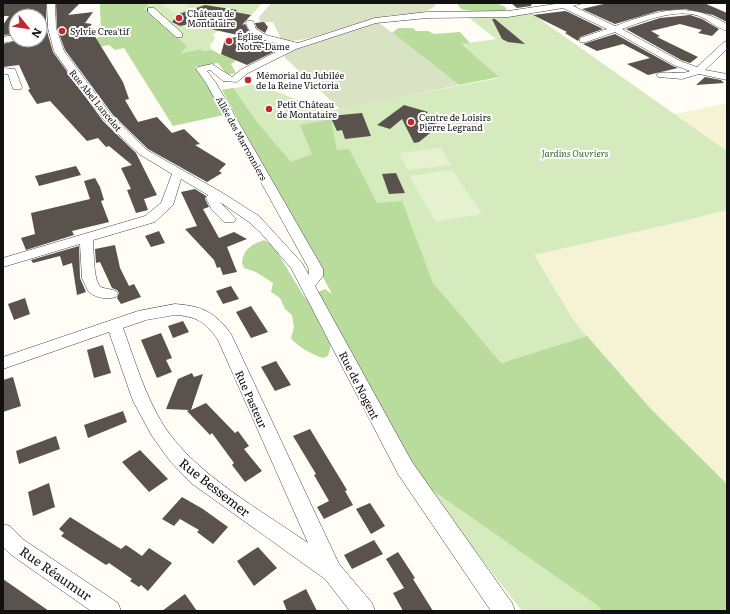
<svg xmlns="http://www.w3.org/2000/svg" width="730" height="614" font-family="Literata,serif">
<style>
.farmland{fill:#f6f3d4}
.green{fill:#d5ebbd}
.forest{fill:#b9dc9c}
.cemetery{fill:#d9e3c4}
.pitch{fill:#e6f2cf}
.building{fill:#5a524d}
.lines{fill:none;stroke-linecap:round;stroke-linejoin:round}
.minor-casing{stroke:#444;stroke-width:1}
.minor{fill:#fff;fill-rule:evenodd}
.poi-dot{fill:#c4262e;stroke:#fff;stroke-width:1.5}
.labels{text-anchor:middle;dominant-baseline:central;stroke-width:4;stroke-linejoin:round;paint-order:stroke}
.far-poi-label{font-size:9px;fill:#111;stroke:#fff;text-anchor:start}
.far-street-label{font-size:9px;fill:#111;stroke:#fff}
.far-park-label{font-size:9px;font-style:italic;fill:#2f6b1f;stroke:#fff}
.street-label{font-size:11px;fill:#111;stroke:#fff}
.near-street-label{font-size:13px;fill:#111;stroke:#fff}
</style>
<rect width="100%" height="100%" fill="#fffdf5"/>
<path class="farmland" d="M727 103V151L675 114Z
M727 210V484L650 408 587 336 574 321 533 255 680 222Z"/>
<path class="green" d="M100 3H262L251 16 213 34 215 39 210 45 212 50 203 51 201 49 180 53 101 28Z
M531 13 727 151V210L680 222 534 255 574 321 587 336 405 393 333 295 222 90 257 84 326 111 499 78 460 44 496 39 468 17 497 18Z
M422 482 598 606 602 611H522Z"/>
<path class="forest" d="M100 3H149L144 9 187 46 181 53 201 49 203 51 212 50 222 55 238 51 244 55 231 64 236 73 227 75 218 63 195 67 207 84 224 115 173 126 124 48 115 50 109 45 79 50 76 43 117 33 101 28Z
M457 3C468 3 502 0 507 9 498 15 472 12 461 9Z
M398 28H413L416 31H428L434 34 460 32 470 43 461 44 499 77 459 85 392 33Z
M233 88 257 122 291 162 312 154 300 125 331 119 337 150 349 149 377 203 402 201 433 283 501 363 587 336 650 408 727 484V611H602L598 606 421 482 318 292 325 289 332 294 222 90Z
M264 240 273 245 303 295 314 308 322 329 331 345 328 356 323 358C315 356 295 345 291 338L294 327 292 315 285 309 280 298 271 292 273 283 256 272 244 268 242 263C243 249 252 244 264 240Z"/>
<path class="cemetery" d="M271 3H434L436 5C423 16 408 13 392 15 367 18 299 48 281 39L273 22 260 23 259 17Z
M378 22 459 85 340 109 284 57 287 52Z"/>
<path class="pitch" d="M162 3H183L191 9 174 13Z
M441 148 451 165 408 170 399 153Z
M452 170 482 214 436 222 409 176Z"/>
<path class="building" d="M46 3V28L53 52 103 121 136 153 157 195 144 199 148 210 136 213 127 190 131 189 121 168 132 165 109 146 106 147 98 138 87 141 50 101 37 104 28 90 30 89 19 65 3 67V44L20 40H40V16H16V34L3 35V25L9 16H3V4Z
M56 3H80L68 15 93 12 85 23 92 24 89 27 104 32 94 35 123 82 129 99 125 100 138 122 157 117 172 133 184 129 200 144 195 145 226 164 219 171 222 173 207 182 148 149 113 115 65 50 57 28Z
M511 3H532L531 6 517 8Z
M608 3H704L727 13V22L713 15 685 9 658 11 615 24 582 9Z
M205 5 237 10 235 12 251 15 242 25 245 24 251 35 262 41 261 42 284 47 247 65 221 54 225 39 242 36 189 24 180 26 172 22 179 14Z
M565 11 568 12 603 29 580 37 578 41 565 33 567 32 533 15Z
M690 15 702 19 719 29 712 36 698 33 702 30 680 24 651 31 660 36 657 37 698 57 690 63 681 60 626 29 660 18Z
M492 19H495L525 44 508 42 502 39Z
M264 22 268 27 265 33 257 28 255 23Z
M615 34 673 66 678 68 648 75 627 64 650 58 623 44 597 51 583 44Z
M705 77 721 80 724 83 696 85Z
M404 105 428 112 420 119 440 125 419 142 414 143 402 119 390 129 377 125Z
M362 113 371 136 345 139 342 130 337 131 330 116Z
M76 166 81 175 39 186 35 176Z
M396 173 405 193 389 194 382 174Z
M95 178 100 187 104 200 101 201 109 222 72 231 74 235 26 250 21 238 35 234 31 213 90 199 84 181Z
M195 189 206 196 205 199 209 207 203 209 219 238 234 232 247 239 227 247 237 272 223 275 220 267 217 268 214 260 185 229 197 226 181 192Z
M159 231 165 243 151 247 145 236Z
M115 245 120 268 129 286 134 284 141 297 121 304 117 298 119 293 117 290 112 288 100 262 96 263 95 249Z
M79 246 80 278 86 292 77 295 72 263 63 266 60 256 33 263 31 260Z
M231 286 239 299 223 304 216 291Z
M25 298 30 314 14 320 8 304Z
M251 306 268 332 251 338 236 312Z
M183 321 189 332 173 338 168 326Z
M161 333 172 358 166 360 172 372 157 378 141 340Z
M103 345 111 373 94 378 87 350Z
M276 361 291 385 275 391 261 367Z
M192 373 194 377 203 374 191 410 206 403 235 433 238 431 249 446 244 449 262 471 245 482 232 465 234 463 212 433 210 435 187 411 189 410 166 409 178 379Z
M13 377 21 406 3 412V380Z
M123 411 127 422 88 438 84 425Z
M310 429 347 490 345 491 353 505 324 519 317 507 329 501 314 475 316 474 293 436Z
M56 436 60 449 19 464 16 451Z
M140 450 168 479 149 492 122 462Z
M49 483 55 507 33 516 28 492Z
M182 497 203 509 228 527 213 544 197 532 199 530 180 519 174 526 162 519Z
M370 503 385 526 371 534 356 509Z
M70 517 121 549 126 545 142 556 149 548 172 563 148 591 141 585 139 587 130 581 132 579 109 563 106 565 61 536 64 533 59 529Z
M374 540 383 554 352 569 344 555Z
M258 547 277 568 254 586 237 561Z
M398 552 415 578 413 579 433 611H403L393 593 404 588 386 559Z
M3 579 49 611H3Z
M306 589 317 611H287L283 601Z
M185 594 197 611H162Z"/>
<g class="lines">
<defs>
<path id="minor" d="M47 3H55L56 28 64 51 112 116 147 150 221 192 259 216 302 263 309 275V269L206 83 196 69 198 67 212 64 232 77 242 69 288 46C273 42 251 41 246 23L247 21H253L256 29 266 35 298 43 375 18 427 12 508 11 562 3H583L573 6 615 26C657 11 687 0 727 24V31C717 28 709 20 699 16 675 8 645 21 622 29L680 61 697 67 724 42 727 41V49L705 70 727 74V80L699 74 682 79 658 77 656 75C662 69 680 76 690 71L674 65 615 32 586 42H580V38L607 29 563 8 508 17 427 18 376 23 296 49 248 73 237 82 223 81 210 70 207 71 216 83 323 269V276L315 286 412 462 512 603 515 611H491L398 474 291 268 260 232 249 222 220 202 236 219 234 222H224L212 210 206 198 208 195 181 179 173 205 155 222 93 240C94 250 93 282 101 287 105 289 112 289 116 291L118 294 116 297C107 300 95 298 88 291L82 278 80 244 3 267V258L145 216 161 203 172 174 139 154 104 120 66 68 54 51 48 28Z
M148 8H154L182 33V37H176L148 12Z
M16 35V40H19L3 43V37Z
M3 68 15 69 22 87 21 89H13L8 74H3Z
M175 304C202 306 215 312 231 334L339 564 372 603 375 611H350L325 579 191 483 170 461 152 436 133 401 109 332 3 369V357L138 311ZM175 315C196 316 206 322 218 340L308 543C261 510 196 475 164 426 145 396 135 361 123 328L146 320Z
M3 524 10 526 24 540 118 603 121 611H91L10 554 3 547Z"/>
</defs>
<use href="#minor" class="minor-casing"/>
<use href="#minor" class="minor"/>
</g>
<g class="poi-dot">
<circle cx="179" cy="18" r="4"/>
<circle cx="62" cy="31" r="4"/>
<circle cx="229" cy="41" r="4"/>
<circle cx="248" cy="80" r="4"/>
<circle cx="269" cy="109" r="4"/>
<circle cx="411" cy="122" r="4"/>
</g>
<g class="labels">
<g class="far-poi-label">
<text x="187" y="13">Château de<tspan x="187" dy="10">Montataire</tspan></text>
<text x="70" y="31">Sylvie Crea'tif</text>
<text x="237" y="36">Église<tspan x="237" dy="10">Notre-Dame</tspan></text>
<text x="256" y="75">Mémorial du Jubilée<tspan x="256" dy="10">de la Reine Victoria</tspan></text>
<text x="277" y="104">Petit Château<tspan x="277" dy="10">de Montataire</tspan></text>
<text x="419" y="117">Centre de Loisirs<tspan x="419" dy="10">Pierre Legrand</tspan></text>
</g>
<g class="far-street-label">
<text transform="translate(96 100) rotate(51)">Rue Abel Lancelot</text>
<text transform="translate(242 138) rotate(61)">Allée des Marronniers</text>
</g>
<g class="far-park-label">
<text x="575" y="153">Jardins Ouvriers</text>
</g>
<g class="street-label">
<text transform="translate(360 385) rotate(63)">Rue de Nogent</text>
<text transform="translate(252 399) rotate(66)">Rue Pasteur</text>
</g>
<g class="near-street-label">
<text transform="translate(215 487) rotate(38)">Rue Bessemer</text>
<text transform="translate(56 573) rotate(35)">Rue Réaumur</text>
</g>
</g>
<rect width="730" height="614" fill="none" stroke="#111111" stroke-width="8"/>
<g transform="translate(28 28) rotate(120)"><circle r="19" fill="#ffffff" stroke="#a0a0a0"/>
<path d="M0-3L7 15L0 10L-7 15Z" fill="#c4262e"/>
<text y="-6" font-size="11" font-weight="bold" text-anchor="middle" fill="#111111">N</text>
</g>
</svg>
